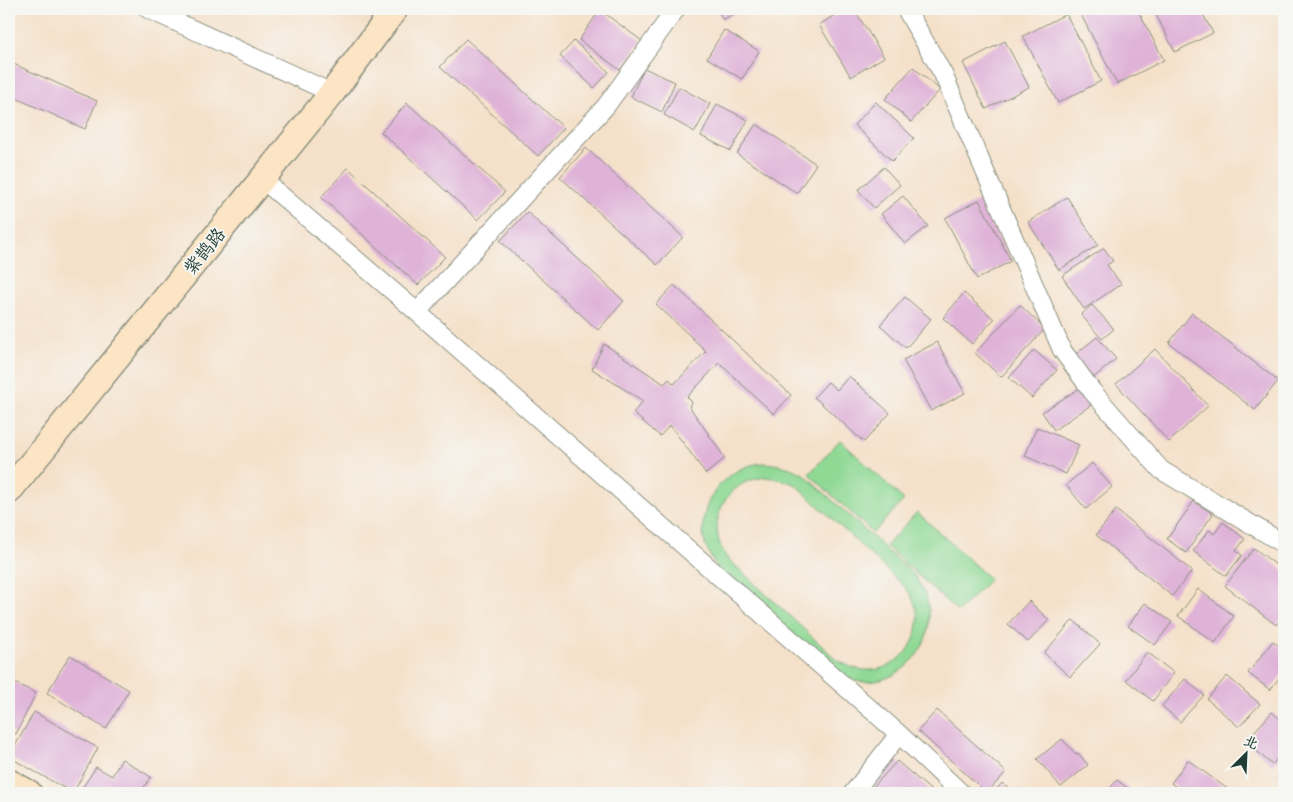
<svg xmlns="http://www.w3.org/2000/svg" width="1293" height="802" font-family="Delius,'LXGW WenKai TC',sans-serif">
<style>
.green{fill:#90d995;stroke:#588b64;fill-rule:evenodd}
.building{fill:#dfb2d8}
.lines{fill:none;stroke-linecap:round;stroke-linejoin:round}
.street-casing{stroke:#8a8f7f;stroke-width:20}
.secondary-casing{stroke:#8a8f7f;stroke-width:28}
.street{stroke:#fff;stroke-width:18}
.secondary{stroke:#fce5c4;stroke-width:25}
.labels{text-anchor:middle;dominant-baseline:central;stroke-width:4;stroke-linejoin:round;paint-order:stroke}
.street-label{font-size:18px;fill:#1f3d34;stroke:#f6f6f2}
</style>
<rect width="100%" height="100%" fill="#f6f6f2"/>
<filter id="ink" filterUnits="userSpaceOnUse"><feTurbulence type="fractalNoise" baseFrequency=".02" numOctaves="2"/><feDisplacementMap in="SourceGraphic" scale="10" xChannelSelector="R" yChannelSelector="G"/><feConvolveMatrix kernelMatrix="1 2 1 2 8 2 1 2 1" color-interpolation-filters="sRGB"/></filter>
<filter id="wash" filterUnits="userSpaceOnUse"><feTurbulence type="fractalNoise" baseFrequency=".0096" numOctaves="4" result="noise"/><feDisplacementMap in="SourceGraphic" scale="20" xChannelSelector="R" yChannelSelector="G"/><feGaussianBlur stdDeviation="1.12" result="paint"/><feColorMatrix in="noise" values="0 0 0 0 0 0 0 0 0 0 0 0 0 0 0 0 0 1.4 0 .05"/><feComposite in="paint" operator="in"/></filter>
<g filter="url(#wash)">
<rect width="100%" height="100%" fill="#f5e1ca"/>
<path class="green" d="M840 440 904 500 873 533 809 474Z
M763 463C779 464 791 467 805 475L915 576C920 585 926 594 928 604 936 643 906 681 866 682 857 682 848 680 839 677L718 569C713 561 708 553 705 544 696 511 716 477 748 466 753 464 758 464 763 463ZM764 477C776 478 785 480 796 485L905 587C912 596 917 606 918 619 919 646 894 672 866 670 855 670 846 665 837 660L727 558C723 551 719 545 718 536 714 517 724 495 741 485 748 480 756 479 764 477Z
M917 512 990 579 958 612 886 546Z"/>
<g id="blocks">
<path class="building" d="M717 9H742L723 20Z
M844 9H854L884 57 851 77 819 25Z
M1078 9H1137L1164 60 1117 84Z
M1153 9H1200L1213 33 1175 52Z
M600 10 642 41 620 70 579 40Z
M1066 14 1101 81 1058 103 1023 36Z
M724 30 759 51 742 79 707 58Z
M466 39 564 128 538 156 440 67Z
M574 41 609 72 594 88 560 56Z
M1005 41 1029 87 986 109 963 63Z
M9 62 97 101 85 129 9 95Z
M913 67 940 90 911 122 885 99Z
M644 68 675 82 662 112 631 97Z
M679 87 710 104 695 132 664 115Z
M876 102 914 138 892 161 854 125Z
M407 103 505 192 478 220 381 132Z
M717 104 748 120 731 151 701 136Z
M756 124 816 164 797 193 737 154Z
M586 148 683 237 657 265 560 177Z
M884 167 900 185 874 208 858 190Z
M348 168 445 257 418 285 321 197Z
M903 196 928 226 905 244 881 214Z
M1067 197 1098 245 1059 270 1028 222Z
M979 200 1011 261 977 279 945 218Z
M527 212 624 301 598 330 500 241Z
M1104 248 1113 261 1107 265 1121 284 1084 309 1062 276Z
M674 285 791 395 774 414 719 363 687 397 692 402 689 406 725 458 706 474 670 425 660 436 633 413 643 401 592 369 604 344 664 384 669 379 674 384 706 351 656 304Z
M964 293 994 319 972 344 943 318Z
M905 297 931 319 906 348 880 325Z
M1020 305 1045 329 1001 377 975 353Z
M1092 305 1114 329 1102 339 1081 315Z
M1192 313 1278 381 1255 410 1169 343Z
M1097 337 1116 359 1092 379 1073 356Z
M937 342 965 393 931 411 903 360Z
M1155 349 1208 406 1169 442 1116 384Z
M1034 350 1057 370 1032 398 1009 378Z
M849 376 890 413 864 442 814 397 828 382 837 390Z
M1080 388 1091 405 1054 430 1042 412Z
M1037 427 1079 445 1066 474 1025 456Z
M1092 463 1112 487 1086 509 1066 485Z
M1194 501 1213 514 1186 553 1167 539Z
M1116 510 1192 571 1172 596 1096 535Z
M1223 522 1245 539 1236 551 1242 555 1226 576 1193 551 1209 530 1214 534Z
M1254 548 1284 571V615L1276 625 1225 586Z
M1198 589 1234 616 1215 643 1178 616Z
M1029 601 1049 620 1028 642 1008 624Z
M1145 603 1172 622 1155 645 1128 626Z
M1073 620 1100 644 1070 677 1044 653Z
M1273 641 1284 650V672L1270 690 1248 673Z
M1147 652 1174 673 1153 701 1126 680Z
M70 655 129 690 106 729 47 693Z
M1227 676 1260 704 1239 727 1207 699Z
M1185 679 1204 695 1180 722 1162 706Z
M9 680 36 693 16 734 9 731Z
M937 710 1006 772 987 793 918 731Z
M34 712 98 748 73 793 9 757Z
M1272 712 1284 723V751L1272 765 1246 741Z
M1062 739 1076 754 1078 753 1088 765 1061 787 1037 759Z
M122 759 151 777 140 793H79L96 767 112 776Z
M1188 760 1233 793H1184L1171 783Z
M897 761 934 793H878L872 788Z
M1284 765V779L1277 772Z
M1117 780 1134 793H1106Z
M1002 783 1014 793H993Z"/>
</g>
</g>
<g filter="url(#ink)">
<use href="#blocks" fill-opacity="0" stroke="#8a8f7f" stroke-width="1"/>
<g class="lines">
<defs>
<path id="street" d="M148 9 332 93
M676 9 606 106 417 312 899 734 853 793
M906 9 943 74 1062 350 1092 391 1161 470 1284 544
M262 179 417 312
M899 734 961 793"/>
<path id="secondary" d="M9 491 332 93 395 9
M9 782 29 793"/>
</defs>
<use href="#street" class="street-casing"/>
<use href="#secondary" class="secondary-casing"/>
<use href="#street" class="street"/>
<use href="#secondary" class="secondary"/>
</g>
</g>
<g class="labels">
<g class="street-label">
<text transform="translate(204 251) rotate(-51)">紫鹊路</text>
</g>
</g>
<rect width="1293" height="802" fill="none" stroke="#f6f6f2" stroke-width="30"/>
<g transform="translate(1246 754) rotate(24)" stroke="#f6f6f2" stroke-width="4" paint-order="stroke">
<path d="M0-4L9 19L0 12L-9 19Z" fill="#1f3d34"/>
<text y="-8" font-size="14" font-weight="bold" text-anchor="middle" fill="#1f3d34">北</text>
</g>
</svg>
